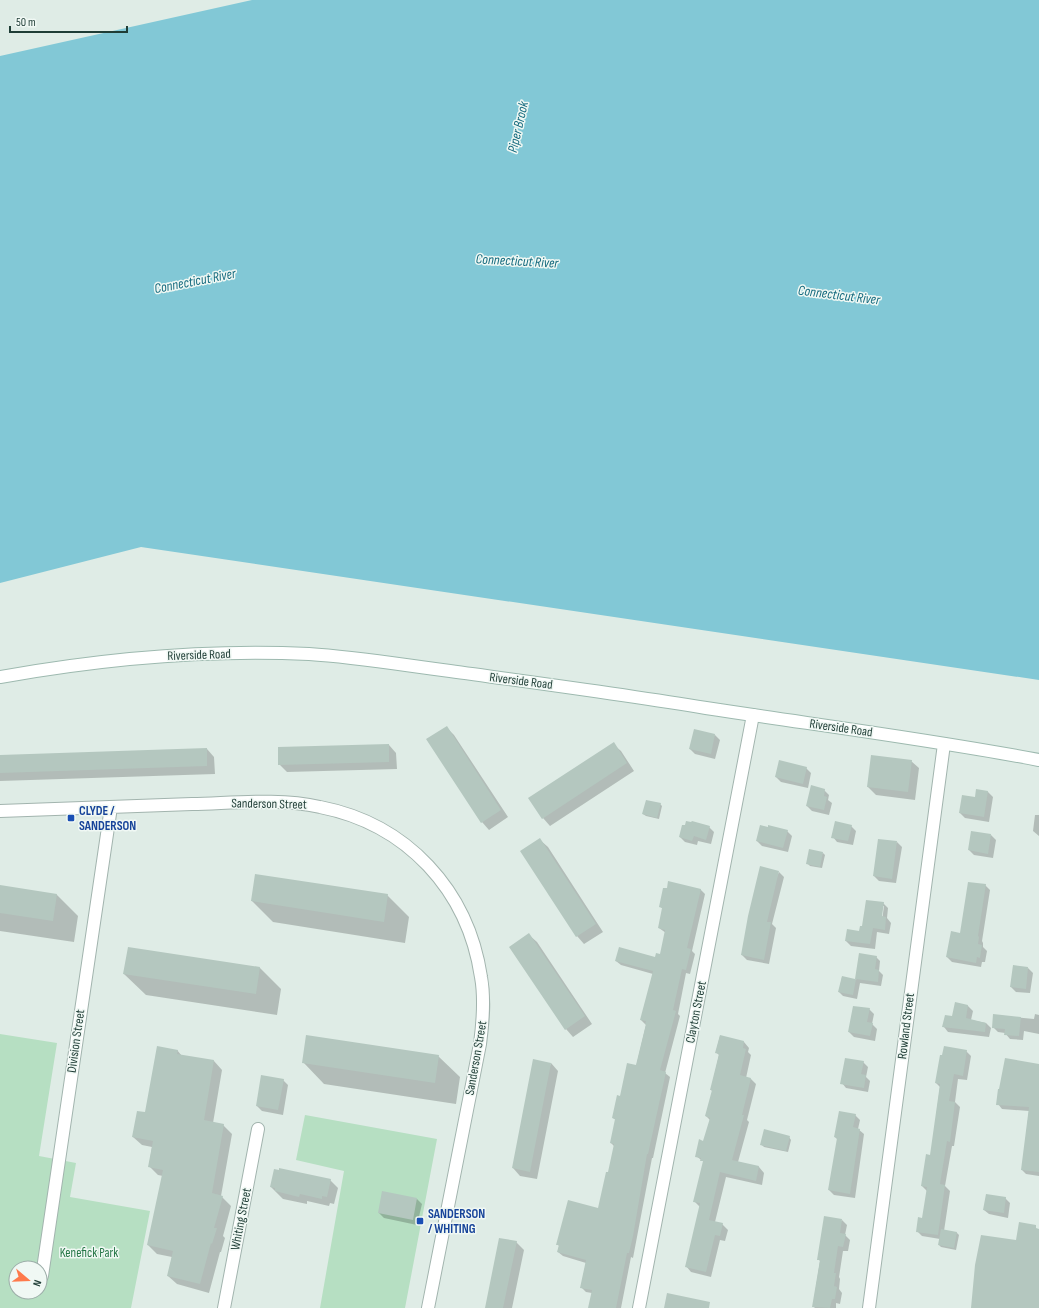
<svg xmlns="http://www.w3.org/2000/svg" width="1039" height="1308" font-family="'Sofia Sans Condensed',sans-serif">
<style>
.green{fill:#b6dfc2;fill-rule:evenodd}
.water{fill:#82c8d6}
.shadow{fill:#0003;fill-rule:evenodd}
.building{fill:#b4c7bf}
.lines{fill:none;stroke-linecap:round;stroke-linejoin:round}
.street-casing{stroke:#a2b4ae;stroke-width:14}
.secondary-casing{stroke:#9db9af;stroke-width:14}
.street{stroke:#fff;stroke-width:12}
.secondary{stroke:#fff;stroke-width:12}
.transit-dot{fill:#1a4fb4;stroke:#f0f8f4;stroke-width:1.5}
.labels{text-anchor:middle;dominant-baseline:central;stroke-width:3;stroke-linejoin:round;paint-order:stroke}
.street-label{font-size:13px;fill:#1f3d36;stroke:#f0f8f4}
.transit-label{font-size:13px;font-weight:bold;fill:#164399;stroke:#f0f8f4;text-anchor:start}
.park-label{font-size:13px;fill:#267747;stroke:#f0f8f4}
.water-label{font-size:14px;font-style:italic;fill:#146a7e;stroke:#f0f8f4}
</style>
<rect width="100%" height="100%" fill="#dfece6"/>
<path class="green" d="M0 1034 57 1043 39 1156 76 1163 70 1197 150 1211 131 1308H0ZM16 1268H40V1292H16Z
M305 1115 437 1139 405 1308H320L344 1171 296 1160Z"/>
<path class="water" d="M252 0H1039V680L141 547 0 583V56Z"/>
<path class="shadow" d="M446 727 454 735 508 817 489 830 482 822Z
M715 735 720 740 715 759 695 754 690 749Z
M613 744 621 751 634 771 550 826 543 818Z
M389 745 396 753 397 769 287 772 279 764Z
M207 749 214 757 215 774 0 781V756Z
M911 761 919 768 915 800 876 795 868 787Z
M806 768 811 773 808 788 781 782 776 777Z
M824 790 829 795 828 800 832 803 829 815 812 811 807 806Z
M977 790 988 792 993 797 989 822 965 818 960 813 976 798Z
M660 804 662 806 659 819 646 816 643 814Z
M1035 815H1039V836L1033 831Z
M851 826 856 831 853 845 837 842 833 837Z
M709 827 714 832 711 844 698 841 697 845 685 842 680 837Z
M787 831 792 836 788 852 762 846 757 841Z
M991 835 996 840 993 858 974 855 969 850Z
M540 840 548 847 603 932 584 944 577 936Z
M897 842 902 847 896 883 879 881 874 876Z
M823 853 825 855 822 868 810 866 808 864Z
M779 872 784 877 772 924 776 928 769 964 747 960 742 955Z
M985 885 990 890 982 941 983 943V947L987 951 985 962H982L981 967 952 962 947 957 961 934Z
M0 886 57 895 78 916 74 942 0 931Z
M700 889 705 894 692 951 695 954 690 974 686 973 678 1014 680 1016 665 1073 670 1077 653 1158H652L633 1258 631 1257 621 1308H589L592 1293 586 1292 581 1287 586 1263 563 1256 558 1252 559 1246 558 1245 599 1209 609 1173 615 1147 611 1143 616 1120 613 1118 620 1097 636 1067 646 1025 641 1020 653 974 621 965 616 961 656 958 661 955 666 933 659 928 663 909 660 906Z
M387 895 409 917 405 943 273 922 252 901Z
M883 903 888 908 887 918 891 923 889 934 877 932 875 949 851 946 846 941 860 932ZM882 906H884L882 921H880Z
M529 935 537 942 592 1024 573 1037 566 1029Z
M860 954 876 957 880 961 879 971 883 975 881 986 860 983 857 999 843 996 839 992 842 977 856 980Z
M260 968 281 989 277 1015 146 995 124 974Z
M1028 968 1033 973 1030 993 1016 992 1011 987Z
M956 1004 968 1006 973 1011 971 1020 986 1023 991 1028 989 1037 948 1032 944 1027 953 1017Z
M869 1009 874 1014 872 1024 877 1029 875 1041 854 1037 849 1032Z
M1035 1014 1039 1015V1034L1024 1031 1023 1040 1010 1039 1005 1033 998 1032 993 1027 994 1015 1034 1019Z
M720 1036 744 1042 749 1048 748 1052 751 1055 746 1078 751 1079 756 1084 747 1120 749 1122 738 1162 759 1167 764 1173 762 1185 726 1177 715 1222 722 1224 728 1230 725 1241 720 1240 711 1277 691 1272 686 1266 700 1207 695 1202 704 1162 696 1156 704 1142 710 1120 706 1116 713 1092 711 1090 719 1055 716 1052Z
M177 1050 182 1056 214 1061 222 1070 213 1123 223 1125 232 1134 221 1196 231 1206 223 1236 225 1238 221 1252H220L209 1293 177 1284 168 1276 172 1257 157 1254 148 1245 163 1176 158 1175 149 1166 152 1147 142 1145 133 1137Z
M966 1051 971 1056 967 1080 958 1079 955 1102 960 1107 954 1146H952L945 1186 950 1191 944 1231 957 1233 959 1235 956 1250 941 1247 939 1245 940 1239 922 1236 917 1231 923 1219 927 1191 922 1186 931 1156 940 1087 936 1083Z
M438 1056 460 1077 456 1104 324 1084 303 1062Z
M863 1062 868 1067 866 1077 870 1081 868 1092 846 1088 842 1083Z
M551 1063 558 1071 537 1179 520 1176 513 1168Z
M1039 1065V1176L1026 1174 1022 1170 1029 1111 1002 1109 998 1104Z
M283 1080 288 1085 283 1115 262 1111 257 1106Z
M855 1115 860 1120 858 1129 864 1134 855 1198 834 1195 829 1190 838 1140 835 1137Z
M789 1137 791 1140 788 1152 764 1147 761 1144Z
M330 1180 338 1188 334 1204 330 1203 329 1206 307 1201V1204L283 1199 271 1187Z
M1005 1198 1010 1203 1008 1218 989 1214 984 1210Z
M417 1199 422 1204 417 1225 384 1218 379 1213Z
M842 1220 847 1225 845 1235 850 1240 848 1251H843L839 1277 840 1279 839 1289 842 1293 840 1304 836 1303V1308H815L813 1306 820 1261 818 1259Z
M516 1242 524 1250 512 1308H486Z"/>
<path class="building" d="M447 726 501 810 481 823 426 739Z
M694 729 715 734 711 754 689 749Z
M614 742 627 763 542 819 528 798Z
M389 744V762L278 765V747Z
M207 748V766L0 773V755Z
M871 755 912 760 908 792 867 787Z
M779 760 807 767 803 784 775 777Z
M811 785 825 789 824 796 827 797 824 810 806 806Z
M976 789 988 791 984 817 959 813 962 795 975 797Z
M646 800 661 803 657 818 642 814Z
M686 821 691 822 692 821 710 826 706 840 694 836 692 841 679 837 682 825H685Z
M835 821 852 825 848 841 831 838Z
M760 825 768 827V825L788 830 783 848 756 841Z
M971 831 991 834 988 854 968 850Z
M540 838 596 924 576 937 520 851Z
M878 839 897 841 892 879 873 876Z
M809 849 823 852 820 867 806 864Z
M760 866 779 871 767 922H771L764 960 741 955 748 916Z
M255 874 388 894 384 922 251 901Z
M668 881 701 889 687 948 691 949 686 970 682 969 673 1010 676 1011 660 1070 666 1072 648 1154H647L633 1236 629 1253H627L616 1308H588L592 1290 580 1288 586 1260 557 1252 559 1245H556L568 1200 598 1208 606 1172H608L614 1144 610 1143 615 1119 612 1118 617 1095 620 1096 627 1063 636 1065 646 1024H645L646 1021 640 1020 653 971 615 961 619 947 655 957 656 953 660 954 665 930 658 928 662 908 659 907 663 888H667Z
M968 882 986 884 978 936 979 937 978 944 982 945 980 958 977 957 976 963 946 957 951 931 960 933Z
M0 885 57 894 53 921 0 913Z
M866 900 884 902 882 916 886 917 885 930 873 928 870 944 845 941 847 929 859 931 860 926H862Z
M529 933 585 1016 565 1030 509 947Z
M128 947 260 967 256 994 123 974Z
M859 953 877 956 875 969 879 970 878 982 856 979 853 995 838 992 842 976 855 979Z
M1013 965 1028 967 1026 989 1010 987Z
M955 1002 968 1005 966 1018 986 1023 985 1032 942 1027 945 1015 952 1016Z
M853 1006 870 1008 867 1022 873 1023 870 1036 848 1032Z
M993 1014 1021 1017 1019 1036 1004 1035 1005 1029 992 1028Z
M306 1035 439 1055 435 1083 302 1063Z
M720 1035 744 1041 743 1048 746 1049 740 1075 751 1078 742 1115H744L732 1160 759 1166 756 1181 720 1172 709 1220 723 1223 720 1236 715 1235 706 1272 685 1267 700 1203 693 1202 703 1161H700L701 1158 695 1157 699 1139 703 1141 710 1118 705 1116 712 1090H710L719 1054 715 1053Z
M157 1046 178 1050 177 1054 214 1060 204 1120 224 1124 212 1193 223 1196 214 1228H217L212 1244 211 1243 200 1284 167 1276 173 1251 147 1245 163 1170 148 1167 153 1141 132 1137 137 1111 145 1112Z
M944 1046 967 1050 963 1076 954 1074 949 1101 955 1102 950 1142 947 1141 940 1184 945 1185 938 1235 916 1232 918 1217 922 1218 927 1187 921 1186 926 1154 930 1155 940 1084 935 1083 940 1055H942Z
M845 1058 864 1061 861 1074 866 1075 864 1088 840 1084Z
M1005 1058 1039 1064V1172L1021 1170 1029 1107 996 1105 998 1089H999Z
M533 1059 551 1063 530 1172 512 1168Z
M261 1075 284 1079 278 1110 256 1106Z
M839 1111 856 1114 853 1127 860 1129 850 1194 828 1190 837 1138 834 1137Z
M764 1129 790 1136 786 1151 760 1145Z
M279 1168 331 1179 327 1197 322 1196V1199L300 1194 299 1197 275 1191V1188L270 1187 274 1169 279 1170Z
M382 1191 417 1198 413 1220 378 1213Z
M986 1194 1006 1197 1004 1213 983 1210Z
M824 1216 842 1219 840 1233 846 1234 843 1247 838 1246 834 1273H836L834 1286 837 1287 835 1299H832L830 1308 812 1307 820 1260H817Z
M1019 1222 1036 1225V1228L1039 1229V1308H971L975 1265 981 1235 1016 1240Z
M941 1229 957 1232 954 1248 938 1245Z
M499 1238 517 1241 503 1308H485Z
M667 1293 710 1302 709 1308H664Z"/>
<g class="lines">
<defs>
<path id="street" d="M0 811C64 809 128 806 192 804 235 803 279 798 320 807 407 824 468 890 481 977 485 999 483 1021 480 1044L428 1308
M42 1276 111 807
M224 1308 258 1129
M639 1308 753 715
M869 1308 944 744"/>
<path id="secondary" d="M0 677C101 659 206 649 309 654 357 657 403 665 450 671 536 683 621 694 706 708 817 725 929 739 1039 760"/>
</defs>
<use href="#street" class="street-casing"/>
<use href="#secondary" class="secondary-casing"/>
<use href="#street" class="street"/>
<use href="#secondary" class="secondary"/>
</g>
<g class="transit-dot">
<rect x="67" y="814" width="8" height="8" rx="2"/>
<rect x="416" y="1217" width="8" height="8" rx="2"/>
</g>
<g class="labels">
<g class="street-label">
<text transform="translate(199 655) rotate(-2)">Riverside Road</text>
<text transform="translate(521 681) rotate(7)">Riverside Road</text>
<text transform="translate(841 728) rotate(8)">Riverside Road</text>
<text transform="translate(269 804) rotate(1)">Sanderson Street</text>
<text transform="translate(696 1012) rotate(-79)">Clayton Street</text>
<text transform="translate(906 1026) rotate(-83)">Rowland Street</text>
<text transform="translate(76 1041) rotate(-82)">Division Street</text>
<text transform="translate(476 1058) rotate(-80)">Sanderson Street</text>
<text transform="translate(241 1219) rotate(-79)">Whiting Street</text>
</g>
<g class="transit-label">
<text x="79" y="811">CLYDE /<tspan x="79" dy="15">SANDERSON</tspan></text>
<text x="428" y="1214">SANDERSON<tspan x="428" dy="15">/ WHITING</tspan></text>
</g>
<g class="park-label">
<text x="89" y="1253">Kenefick Park</text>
</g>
<g class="water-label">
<text transform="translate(518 127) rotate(-77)">Piper Brook</text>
<text transform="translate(517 261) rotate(3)">Connecticut River</text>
<text transform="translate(195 281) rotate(-11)">Connecticut River</text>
<text transform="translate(839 295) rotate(7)">Connecticut River</text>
</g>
</g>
<g transform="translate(28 1280) rotate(109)"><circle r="19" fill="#f0f8f4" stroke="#9cada8"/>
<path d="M0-3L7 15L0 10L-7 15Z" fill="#fe7a4c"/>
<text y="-6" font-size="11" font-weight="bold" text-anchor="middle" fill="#1f3d36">N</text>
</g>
<path d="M10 26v6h117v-6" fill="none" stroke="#1f3d36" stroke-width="2"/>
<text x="16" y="26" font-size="12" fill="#1f3d36" stroke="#f0f8f4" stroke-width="3" paint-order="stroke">50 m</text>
</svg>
